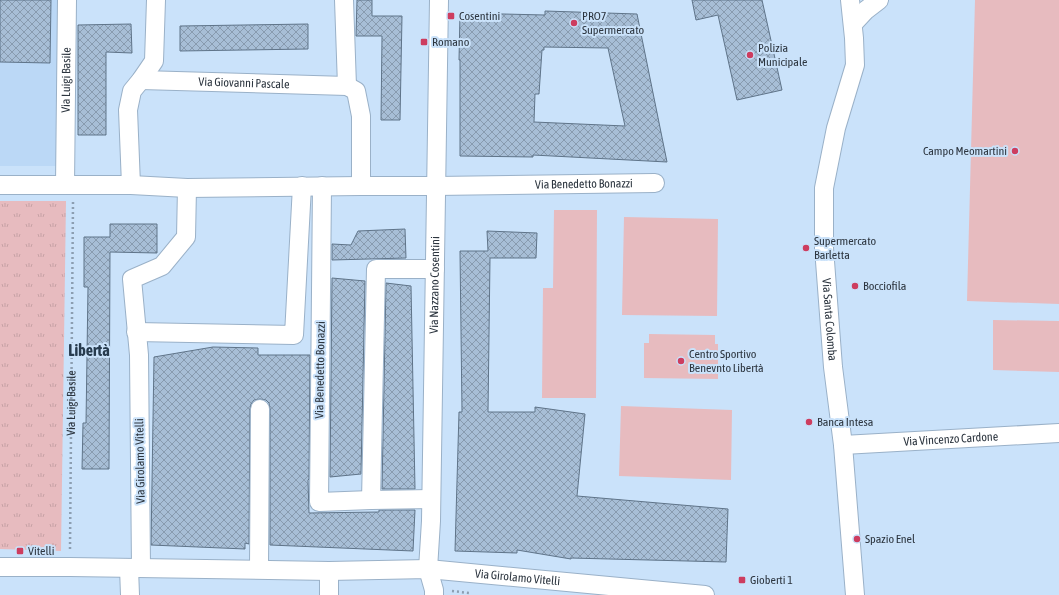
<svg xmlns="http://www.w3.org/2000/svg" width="1059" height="595" font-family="'Asap Condensed',sans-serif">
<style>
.built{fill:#bbd8f6}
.grass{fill:#e7bbbf}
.park{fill:url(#park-tufts)}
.building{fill:url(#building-cross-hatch);stroke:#5f7489;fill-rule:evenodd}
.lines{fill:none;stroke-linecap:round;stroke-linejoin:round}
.street-casing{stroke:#9ab1c8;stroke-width:20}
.path{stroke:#8c9eb1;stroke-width:2.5;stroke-dasharray:2 3;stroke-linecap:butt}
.street{stroke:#fff;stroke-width:18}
.poi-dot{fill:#cd3d5f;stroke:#cae2fa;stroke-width:1.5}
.labels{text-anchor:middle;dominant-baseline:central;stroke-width:4;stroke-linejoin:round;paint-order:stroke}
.poi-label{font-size:12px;fill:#2c353f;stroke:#cae2fa;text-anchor:start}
.street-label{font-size:12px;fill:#2c353f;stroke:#cae2fa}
.district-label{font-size:16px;font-weight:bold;fill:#273b4e;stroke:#cae2fa}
</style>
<defs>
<pattern id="park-tufts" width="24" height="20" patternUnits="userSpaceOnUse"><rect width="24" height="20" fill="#e7bbbf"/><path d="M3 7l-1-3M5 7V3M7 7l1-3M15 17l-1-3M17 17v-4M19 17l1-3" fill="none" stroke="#c6a1a5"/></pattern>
<pattern id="building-cross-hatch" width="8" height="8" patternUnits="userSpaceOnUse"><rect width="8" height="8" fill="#a7bed6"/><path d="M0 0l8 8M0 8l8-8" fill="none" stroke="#889baf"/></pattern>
</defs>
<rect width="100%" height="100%" fill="#cae2fa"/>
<path class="built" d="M0 0H63L57 166H0Z"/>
<path class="grass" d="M975 0H1059V304L967 301Z
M554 210H597L596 398H542L543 288H553Z
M624 217 718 219 717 316 622 315Z
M993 320 1059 321V372L993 370Z
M649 334 715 335V344H718V379L644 378V343H649Z
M621 406 732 410 731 480 619 476Z"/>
<path class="park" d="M0 201H66L61 551 0 549Z"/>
<path class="building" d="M0 0H51L50 63 0 62Z
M357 0H372V16H402L400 120H381L382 36H356Z
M692 0H762L782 90 737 100 718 15 696 20Z
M545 11 637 14 667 162 533 155V157L460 156V60H459L460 13 545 15ZM544 47 608 48 625 126 534 122 535 94H539L542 50H544Z
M131 24 132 53 106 52V135H78V25Z
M308 24V49L180 51V26Z
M110 224H157V253L110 252 109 469H82L83 423H86L88 287H84V237H110Z
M405 229 406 258 332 260V244L351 245 358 231Z
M487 231 537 233 536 258H490L488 412H535V407L585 414 577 496 728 509 726 562 571 558V559L517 550V553L455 551 459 412H462L460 251H488Z
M332 278 365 281 361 474 330 477Z
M386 283 411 286 415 489H382Z
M213 347 258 348V355H310L309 479 308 480 309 513 379 512V510H415L413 551 270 545V409L269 403 266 400 260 399 254 400 251 404 250 409 249 544 245 543V549L151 545 154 357Z"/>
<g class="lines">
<defs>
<g id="street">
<path d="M344 0 347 86"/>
<path id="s2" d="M850 0 854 38 855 65 836 128 824 188V248L833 367 843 445 855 595"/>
<path d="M853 24 866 10 879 0"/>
<path id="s3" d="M141 80 347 86 356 91 361 116V186"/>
<path id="s4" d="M0 185H131L187 188 361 186H436L655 183"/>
<path id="s5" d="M65 185 67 0"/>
<path d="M131 185 128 110 132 91 141 80 154 61 156 0"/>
<path d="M322 186 319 502 371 500"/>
<path d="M136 332 294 335 302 186"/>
<path id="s6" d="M843 445 1059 433"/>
<path d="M431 499 371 500 376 269H435"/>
<path id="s7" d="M0 567H70L329 571 428 569 705 595"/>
<path d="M129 568 130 595"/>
<path d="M141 568 139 355 132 279 162 266 186 237 187 188"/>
<path d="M259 569 260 409"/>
<path d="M329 571V595"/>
<path id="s8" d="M434 595V590L428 569 431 521 439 0"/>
</g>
</defs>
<use href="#street" class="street-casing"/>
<g class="path">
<path id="s1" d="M70 549 73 202"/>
<path d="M452 591 469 593"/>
</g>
<use href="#street" class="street"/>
</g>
<g class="poi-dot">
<rect x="447" y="12" width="8" height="8" rx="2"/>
<circle cx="574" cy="23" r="4"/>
<rect x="420" y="38" width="8" height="8" rx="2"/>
<circle cx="750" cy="55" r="4"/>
<circle cx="1015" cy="151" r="4"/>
<circle cx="806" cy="248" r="4"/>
<circle cx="855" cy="286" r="4"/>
<circle cx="681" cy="361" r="4"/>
<circle cx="809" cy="422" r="4"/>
<circle cx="857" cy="539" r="4"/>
<rect x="16" y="547" width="8" height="8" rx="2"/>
<rect x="738" y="576" width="8" height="8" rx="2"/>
</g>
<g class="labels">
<g class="poi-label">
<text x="459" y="16">Cosentini</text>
<text x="582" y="16">PRO7<tspan x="582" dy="14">Supermercato</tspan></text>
<text x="432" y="42">Romano</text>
<text x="758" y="48">Polizia<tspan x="758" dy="14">Municipale</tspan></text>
<text x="1007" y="151" text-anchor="end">Campo Meomartini</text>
<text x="814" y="241">Supermercato<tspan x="814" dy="14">Barletta</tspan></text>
<text x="863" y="286">Bocciofila</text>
<text x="689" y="354">Centro Sportivo<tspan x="689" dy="14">Benevnto Libertà</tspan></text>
<text x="817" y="422">Banca Intesa</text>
<text x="865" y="539">Spazio Enel</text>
<text x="28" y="551">Vitelli</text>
<text x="750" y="580">Gioberti 1</text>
</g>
<g class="street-label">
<text stroke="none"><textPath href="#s5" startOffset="105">Via Luigi Basile</textPath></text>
<text stroke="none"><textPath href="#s3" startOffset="103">Via Giovanni Pascale</textPath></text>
<text stroke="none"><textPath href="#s4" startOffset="584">Via Benedetto Bonazzi</textPath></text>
<text stroke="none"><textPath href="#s8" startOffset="311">Via Nazzano Cosentini</textPath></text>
<text stroke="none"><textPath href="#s2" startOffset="324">Via Santa Colomba</textPath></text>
<text transform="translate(320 370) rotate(-89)">Via Benedetto Bonazzi</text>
<text stroke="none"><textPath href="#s1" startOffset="146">Via Luigi Basile</textPath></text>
<text stroke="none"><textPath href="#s6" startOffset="108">Via Vincenzo Cardone</textPath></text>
<text transform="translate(140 461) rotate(-91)">Via Girolamo Vitelli</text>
<text stroke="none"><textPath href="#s7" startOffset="518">Via Girolamo Vitelli</textPath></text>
</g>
<g class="district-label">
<text x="89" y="350">Libertà</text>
</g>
</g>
</svg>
